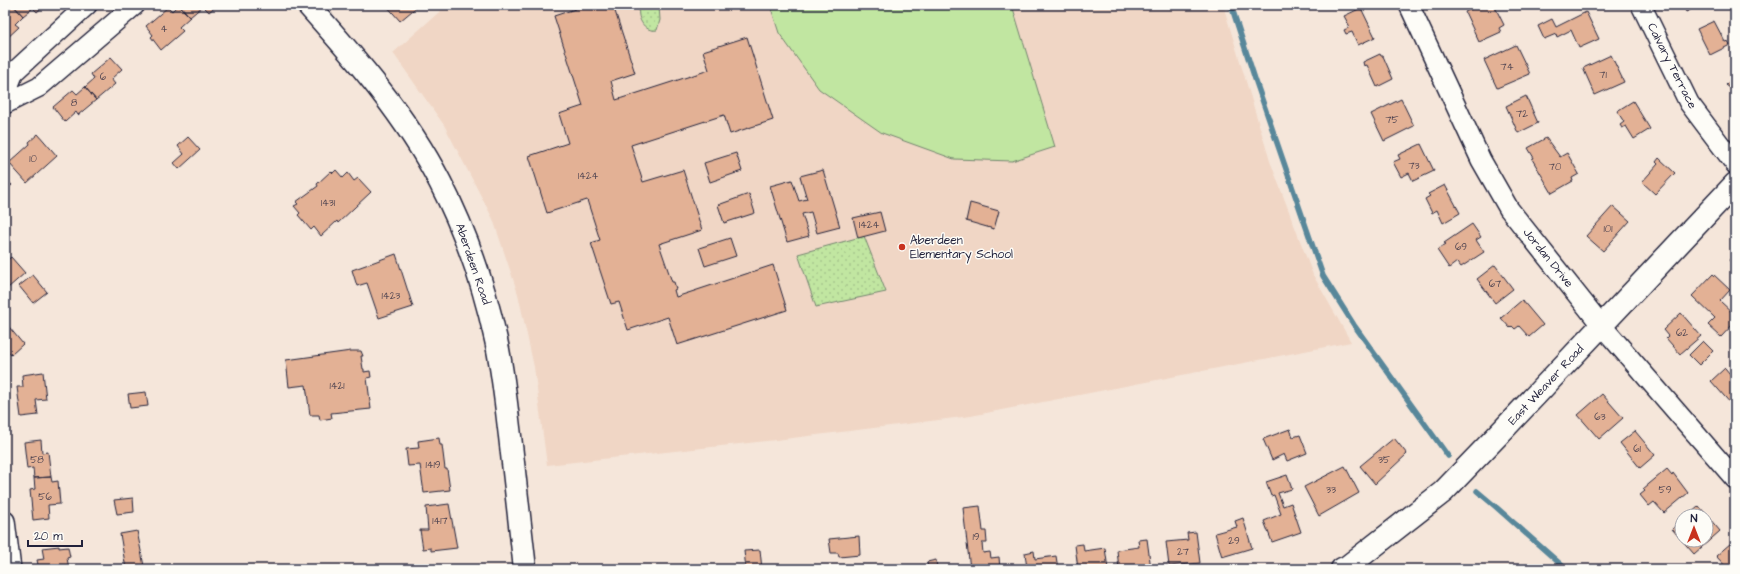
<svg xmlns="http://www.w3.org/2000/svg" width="1740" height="574" font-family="'Architects Daughter',sans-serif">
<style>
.built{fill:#f0d6c5}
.grass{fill:#c1e6a1;stroke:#72846e}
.park{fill:url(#park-dots);stroke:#72846e}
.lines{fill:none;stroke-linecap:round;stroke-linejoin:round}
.stream{stroke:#58879a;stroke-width:5.5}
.building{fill:#e3b195;stroke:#22223b}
.street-casing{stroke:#22223b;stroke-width:22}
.secondary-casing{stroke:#22223b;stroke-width:25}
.street{stroke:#fdfcf7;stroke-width:19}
.secondary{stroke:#fdfcf7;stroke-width:22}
.poi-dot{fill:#c8321e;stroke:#fdfcf7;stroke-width:1.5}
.labels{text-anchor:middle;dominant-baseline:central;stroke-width:3;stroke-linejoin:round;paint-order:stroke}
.number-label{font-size:10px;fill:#524652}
.street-label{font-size:12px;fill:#22223b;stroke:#fdfcf7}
.poi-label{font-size:12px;fill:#22223b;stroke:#fdfcf7;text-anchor:start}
</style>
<defs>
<pattern id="park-dots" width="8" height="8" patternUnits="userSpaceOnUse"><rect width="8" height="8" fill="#c1e6a1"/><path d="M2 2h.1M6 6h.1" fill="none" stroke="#a6c58c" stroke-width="1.8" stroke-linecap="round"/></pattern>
</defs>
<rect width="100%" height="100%" fill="#f5e6da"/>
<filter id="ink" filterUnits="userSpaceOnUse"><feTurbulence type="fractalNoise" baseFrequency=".025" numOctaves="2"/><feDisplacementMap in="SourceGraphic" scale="8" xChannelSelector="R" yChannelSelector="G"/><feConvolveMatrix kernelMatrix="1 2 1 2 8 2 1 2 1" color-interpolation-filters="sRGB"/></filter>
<g filter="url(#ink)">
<path class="built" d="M447 5H1223L1270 161 1313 275 1351 342 971 416 776 440 547 465 534 367 518 294 493 219 444 125 393 53Z"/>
<path class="grass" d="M770 5H1012L1055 147 1012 161 954 159 882 133 819 89 779 33Z"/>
<path class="park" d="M640 5 659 6 660 20 657 30C644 33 635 16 640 5Z
M864 236 886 292 816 307 798 254Z"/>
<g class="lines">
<path class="stream" d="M1231 5 1255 79 1323 276 1354 325 1448 456
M1477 491 1496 507 1566 569"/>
</g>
<path class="building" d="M11 5H13L23 16 15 24 19 27 5 40V11Z
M13 5H45L37 12 33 8 23 16Z
M178 5 190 17 179 27 183 31 161 50 151 37 153 35 146 26 168 7 172 11Z
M180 5H217L209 12 203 6 190 17Z
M386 5H419L400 21Z
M587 5H613L635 73 611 81 616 100 709 70 703 51 747 37 773 120 730 134 724 115 631 145 643 182 683 170 702 230 659 244 672 282H674L676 289 674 290 676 297 773 265 787 310 677 345 668 317 628 330 619 302 611 304 591 243 600 240 587 200 547 213 529 156 568 143 559 114 583 106 554 16Z
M1479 5H1494L1504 25 1499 28 1501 32 1479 42 1465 12Z
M1683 5H1700L1686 12Z
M1361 8 1375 37 1358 45 1352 32 1346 34 1344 30 1350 27 1344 16Z
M1586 12 1599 39 1579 48 1571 30 1557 37 1556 34 1544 39 1538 26 1552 19 1556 27Z
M1714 21 1725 42 1728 41 1730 45 1710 55 1697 29Z
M1516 45 1530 74 1497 88 1484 60Z
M1380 54 1381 56H1383L1393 79 1377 87 1367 65 1364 66 1363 62Z
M1611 55 1624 82 1595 95 1583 68Z
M111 57 122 69 111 79 115 84 96 100 85 87 94 79 91 74Z
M1735 75V92L1726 85Z
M85 87 96 100 78 115 76 112 65 122 53 107 73 90 77 94Z
M1526 96 1538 123 1518 133 1506 106Z
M1401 99 1414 126 1384 141 1371 114Z
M1633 101 1650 129 1634 139 1626 126 1622 128 1620 125 1624 122 1617 111Z
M38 134 57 156 27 183 9 163 30 144 29 142Z
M188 137 200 150 179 169 174 163 184 154 178 146Z
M1546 138 1560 157 1567 153 1579 174 1572 178 1573 181 1552 193 1532 159 1534 158 1528 148Z
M1421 144 1434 171 1413 181 1409 173 1401 177 1393 162 1400 159 1398 155Z
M736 153 742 171 710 182 704 163Z
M1659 158 1675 173 1655 194 1642 182 1658 164 1656 162Z
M336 170 343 178 348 173 354 181 358 178 371 192 338 223 337 221 321 236 314 227 311 230 298 215 300 213 294 206 298 204 296 202 318 186 317 184 331 171 333 173Z
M823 170 840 227 817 233 811 212 802 214 809 236 787 242 770 186 792 180 799 201 807 199 800 176Z
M5 178 12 185 5 191Z
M1445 185 1460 213 1443 223 1437 210 1432 213 1425 199 1430 196 1428 194Z
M749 194 755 213 724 223 718 205Z
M970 203 999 211 994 229 966 221Z
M1613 206 1630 221 1603 251 1586 236Z
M880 212 885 231 858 238 853 218Z
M1472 224 1481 237 1476 240 1484 252 1461 267 1457 262 1449 268 1437 250 1446 244 1444 243Z
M730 238 736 256 705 266 699 248Z
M396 254 413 307 379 318 367 283 357 286 352 270Z
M1735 254V267L1729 260Z
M11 257 25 273 8 288 5 284V262Z
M1495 265 1513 289 1495 303 1477 279Z
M1713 274 1730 290 1720 301 1735 315V322L1721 337 1708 325 1715 318 1692 296Z
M33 275 47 292 33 303 19 286Z
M1522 300 1543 325 1529 337 1519 326 1515 329 1512 326 1510 328 1501 318Z
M1681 313 1701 336 1680 354 1666 338 1668 336 1663 330Z
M9 327 23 344 11 355 5 348V331Z
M1703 341 1713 351 1699 365 1689 355Z
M351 351H361L363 356H361L363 369H364V372L370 371 371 377 367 378 371 409 331 413 332 418 320 420 319 415H310L306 385 289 387 286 360Z
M1725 368 1735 380V402L1732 405 1711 381Z
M43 372 46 399 36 400 38 415 21 417 17 387H23L22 375Z
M146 392 148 406 130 408 128 394Z
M1602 394 1623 418 1599 439 1578 415Z
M1290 429 1293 437 1300 435 1307 453 1287 461 1284 454 1272 460 1263 439Z
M1635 431 1655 455 1640 468 1620 443Z
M439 438 440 445H442L445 469H447L450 490 424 493 420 465 408 466 406 449 419 448 418 441Z
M1394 438 1407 454 1375 484 1360 466Z
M41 440 42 453 48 452 51 477 34 478 33 468 27 469 24 442Z
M1345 466 1359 493 1319 516 1304 487Z
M1667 469 1672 475 1673 473 1688 493 1664 513 1654 502 1649 506 1640 495 1645 491 1643 489Z
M1287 475 1292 489 1278 493 1283 506 1291 503 1301 532 1272 542 1264 521 1281 514 1274 495 1271 496 1266 482Z
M51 477 52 482 58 481 60 504 48 505 49 518 33 520 30 490 35 489 34 478Z
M133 498 134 512 117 514 114 500Z
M449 504 457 548 431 551V548L423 549 420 530H428L426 507Z
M980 506 983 531H986L987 543H982L983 553 990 552 991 558 999 557 1000 569H970L963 508Z
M1699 506 1720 531 1694 554 1672 529 1682 521V540H1706V516H1688Z
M1243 518 1252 548 1222 557 1215 533 1237 527 1235 521Z
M137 531 144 566 126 569 120 534Z
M1196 532 1200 563 1169 566 1166 542 1188 540 1187 533Z
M859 536 860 555 839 557 838 553H831L829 539Z
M1147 539 1151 569H1119L1117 550 1139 547 1138 540Z
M1731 543 1735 547V569H1728L1716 556Z
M1083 544 1084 551 1105 548 1108 569H1078L1075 545Z
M59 546V548L68 547 70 557 67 558 69 569H39L37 560 44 559 42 548Z
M760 550 762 569H746L744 551Z
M1034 551 1035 559 1056 556 1058 569H1027L1025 553Z
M936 560 937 568 958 566V569H928L927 562Z"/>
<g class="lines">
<defs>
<path id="street" d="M1409 5 1481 160 1509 209 1602 326 1735 479
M1641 5 1689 103 1735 164
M5 95 14 72 87 5
M5 104 39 87 135 5
M5 521 11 569"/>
<path id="secondary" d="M308 5C357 60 406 116 440 182 466 232 484 285 496 340 503 371 506 404 510 436 515 480 520 525 525 569
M1342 569 1347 567 1443 492 1500 433 1735 184"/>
</defs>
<use href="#street" class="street-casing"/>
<use href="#secondary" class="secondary-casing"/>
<use href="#street" class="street"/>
<use href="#secondary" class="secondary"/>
</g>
</g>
<circle class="poi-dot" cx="902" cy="247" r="4"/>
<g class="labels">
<g class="number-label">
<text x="164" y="29">4</text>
<text x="1507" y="67">74</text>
<text x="1603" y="75">71</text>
<text x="103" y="77">6</text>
<text x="74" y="103">8</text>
<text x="1522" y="114">72</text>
<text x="1392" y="120">75</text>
<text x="33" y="159">10</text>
<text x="1414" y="166">73</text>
<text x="1555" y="167">70</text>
<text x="588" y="176">1424</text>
<text x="328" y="203">1431</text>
<text x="869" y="225">1424</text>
<text x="1608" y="229">101</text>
<text x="1461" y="247">69</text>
<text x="1495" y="284">67</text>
<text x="391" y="296">1423</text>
<text x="1682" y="333">62</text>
<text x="337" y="386">1421</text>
<text x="1600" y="417">63</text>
<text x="1637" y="449">61</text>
<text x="37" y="460">58</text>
<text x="1384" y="460">35</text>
<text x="433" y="465">1419</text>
<text x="1331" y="490">33</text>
<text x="1665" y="490">59</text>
<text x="45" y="497">56</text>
<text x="440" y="521">1417</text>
<text x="976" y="537">19</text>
<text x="1234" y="541">29</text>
<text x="1183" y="552">27</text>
</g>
<g class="street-label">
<text transform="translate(1672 66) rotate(63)">Calvary Terrace</text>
<text transform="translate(1548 258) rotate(51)">Jordan Drive</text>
<text transform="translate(473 264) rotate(71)">Aberdeen Road</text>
<text transform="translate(1546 385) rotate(-47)">East Weaver Road</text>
</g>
<g class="poi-label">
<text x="910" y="240">Aberdeen<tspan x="910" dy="14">Elementary School</tspan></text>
</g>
</g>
<rect width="1740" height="574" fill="none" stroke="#fdfcf7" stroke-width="20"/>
<rect x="10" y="10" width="1720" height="554" fill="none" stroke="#22223b" stroke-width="1.5" filter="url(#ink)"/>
<g transform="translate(1694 528)"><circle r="19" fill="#fdfcf7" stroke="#a5a5ac"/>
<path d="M0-3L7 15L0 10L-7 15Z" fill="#c8321e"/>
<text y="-6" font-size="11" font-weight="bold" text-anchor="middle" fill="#22223b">N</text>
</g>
<path d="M28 540v6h54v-6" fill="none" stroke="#22223b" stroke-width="2"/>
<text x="34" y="540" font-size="12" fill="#22223b" stroke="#fdfcf7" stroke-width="3" paint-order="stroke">20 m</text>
</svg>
